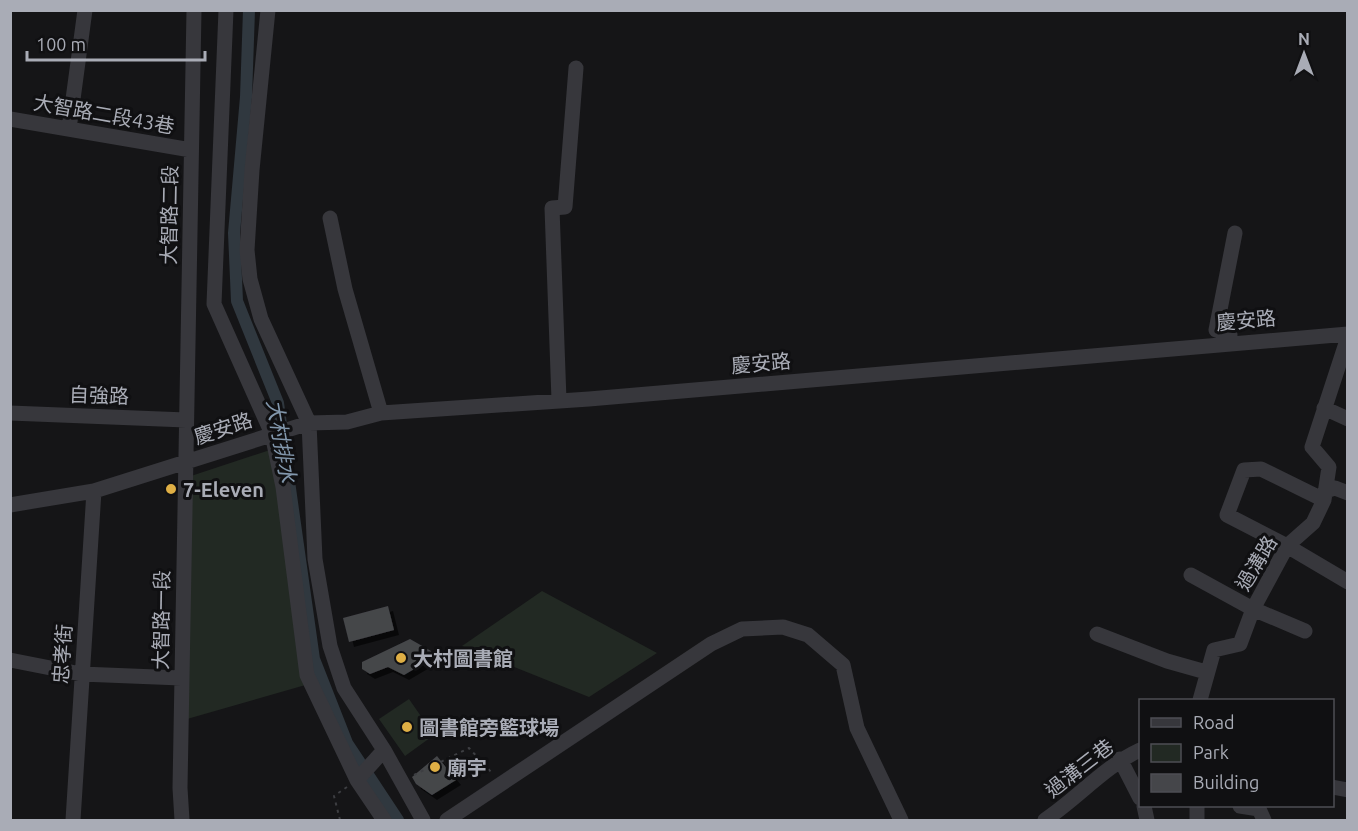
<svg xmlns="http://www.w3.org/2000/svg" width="1358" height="831" font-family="Ubuntu,'Noto Sans TC',sans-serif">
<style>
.green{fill:#222923}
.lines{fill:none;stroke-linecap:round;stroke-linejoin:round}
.canal{stroke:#30383f;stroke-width:12}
.building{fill:#45464a;filter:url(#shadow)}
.path{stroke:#3d3e42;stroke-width:2;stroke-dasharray:3 4.5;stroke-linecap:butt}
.minor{stroke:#37373c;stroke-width:15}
.poi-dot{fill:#dfaf45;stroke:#101012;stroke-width:2}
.labels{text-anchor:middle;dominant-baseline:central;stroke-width:6;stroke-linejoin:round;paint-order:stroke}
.street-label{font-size:20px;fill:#a9acb6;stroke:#101012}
.poi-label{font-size:20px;font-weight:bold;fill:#a9acb6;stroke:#101012;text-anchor:start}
.water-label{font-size:21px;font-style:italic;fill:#8398ad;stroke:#101012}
</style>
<defs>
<filter id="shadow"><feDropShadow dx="5" dy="5" stdDeviation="0" flood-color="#0009"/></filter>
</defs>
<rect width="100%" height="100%" fill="#151517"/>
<path class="green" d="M270 450 309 684 187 719 191 476Z
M542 591 657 653 589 697 462 646Z
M409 699 434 735 405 756 379 719Z"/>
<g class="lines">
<path class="canal" d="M249 10 246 97 234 233 237 301 278 403 314 659 347 743 398 820"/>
</g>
<path class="building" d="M388 606 394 630 349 642 343 618Z
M410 639 438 655 404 675 388 667 370 674 362 669V662Z
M437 756 456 780 432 795 416 784 412 777Z"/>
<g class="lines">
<path class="path" d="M414 775 469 748 492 773
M340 820 334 796 347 787"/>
<path class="minor" d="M226 10 214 304 272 434 283 487 307 675 357 780 384 820
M268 10 252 170 247 250 250 279 261 319 309 423 315 559 330 646 344 688 384 750 423 820
M10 119 191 150
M69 129 85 10
M330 218 345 289 381 413
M1226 342 1230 335 1216 330 1235 233
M559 400 552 208 565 207 576 68
M1324 408 1348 419
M10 413 186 420
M1325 491 1335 488 1348 493
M1324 500 1261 469 1244 470 1227 515 1287 546 1348 582
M10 505 94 491 309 423 347 422 381 413 589 399 1348 334
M1191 575 1253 609 1305 631
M1097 634 1167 661 1206 672
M10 660 81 674 181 678
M1200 700 1214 650 1240 644 1253 609 1287 546 1313 523 1324 500 1329 467 1312 447 1348 337
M1120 759 1140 798
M357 780 384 750
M1332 787 1348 790
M1144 806 1147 820
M1197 806V820
M1240 806 1259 809 1264 820
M73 820 94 491
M182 820 180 788 194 10
M447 820 711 644 742 629 783 627 808 635 843 665 857 728 901 820
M1045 820C1078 798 1105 766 1140 750"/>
</g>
<g class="poi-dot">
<circle cx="171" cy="489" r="6"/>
<circle cx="401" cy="658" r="6"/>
<circle cx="407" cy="727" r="6"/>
<circle cx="435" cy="767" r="6"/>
</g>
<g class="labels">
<g class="street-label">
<text transform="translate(104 114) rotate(10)">大智路二段43巷</text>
<text transform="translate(169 215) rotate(-89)">大智路二段</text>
<text transform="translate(1246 320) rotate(-5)">慶安路</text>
<text transform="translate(761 363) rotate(-5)">慶安路</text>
<text transform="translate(99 395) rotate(2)">自強路</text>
<text transform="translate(223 428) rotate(-18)">慶安路</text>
<text transform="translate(1256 563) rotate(-59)">過溝路</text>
<text transform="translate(161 620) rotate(-89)">大智路一段</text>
<text transform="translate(62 654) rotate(-86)">忠孝街</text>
<text transform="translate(1079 768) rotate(-38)">過溝三巷</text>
</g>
<g class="poi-label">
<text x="183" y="489">7-Eleven</text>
<text x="413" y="658">大村圖書館</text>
<text x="419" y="727">圖書館旁籃球場</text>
<text x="447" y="767">廟宇</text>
</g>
<g class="water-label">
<text transform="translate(282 441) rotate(80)">大村排水</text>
</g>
</g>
<rect width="1358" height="831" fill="none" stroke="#a9acb6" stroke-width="24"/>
<rect x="1139" y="699" width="195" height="108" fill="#101012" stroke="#4d4e54" stroke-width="1.5"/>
<rect x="1151" y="718" width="30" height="9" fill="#37373c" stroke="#4d4e54" stroke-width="1.5"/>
<text x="1193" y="729" font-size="18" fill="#a9acb6">Road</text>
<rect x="1151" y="744" width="30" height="18" fill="#222923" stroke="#4d4e54" stroke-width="1.5"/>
<text x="1193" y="759" font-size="18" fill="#a9acb6">Park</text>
<rect x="1151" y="774" width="30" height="18" fill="#45464a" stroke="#4d4e54" stroke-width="1.5"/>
<text x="1193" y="789" font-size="18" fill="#a9acb6">Building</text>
<g transform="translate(1304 54)" stroke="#101012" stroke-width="4.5" paint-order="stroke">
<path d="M0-4.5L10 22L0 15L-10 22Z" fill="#a9acb6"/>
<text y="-9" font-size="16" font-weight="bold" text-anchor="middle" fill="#a9acb6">N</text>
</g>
<path d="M27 51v9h178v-9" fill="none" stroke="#a9acb6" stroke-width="3"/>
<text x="36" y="51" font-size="18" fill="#a9acb6" stroke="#101012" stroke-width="4.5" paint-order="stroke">100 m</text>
</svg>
